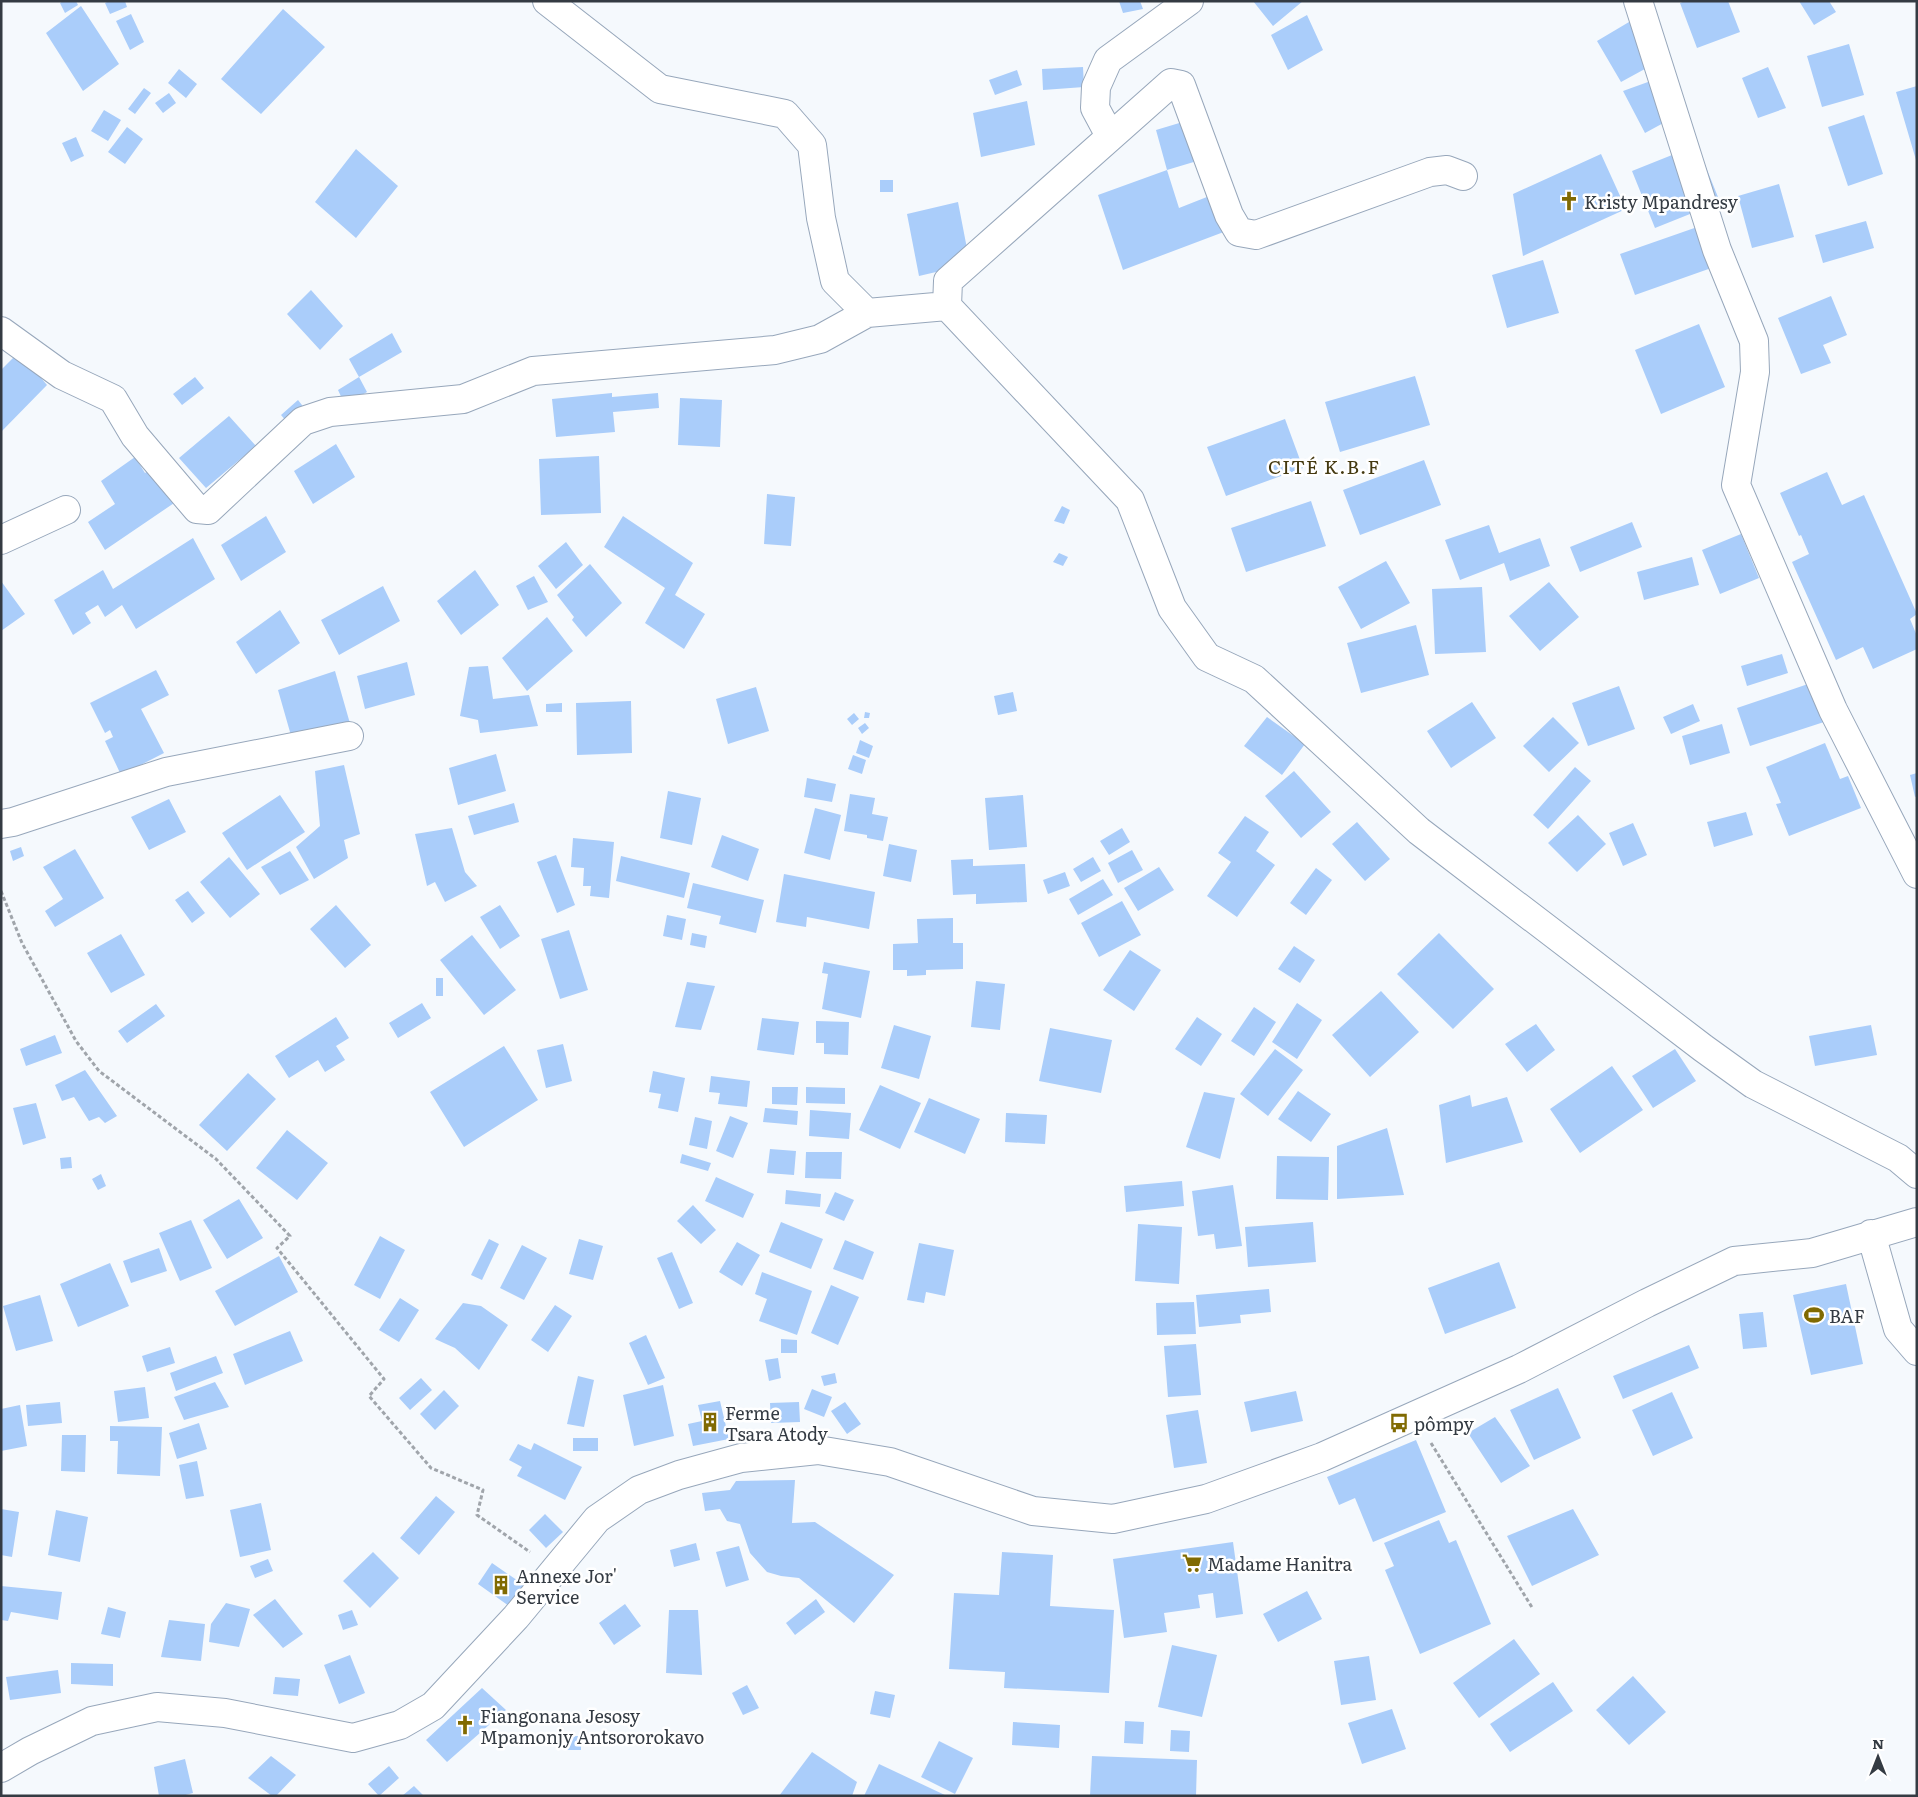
<svg xmlns="http://www.w3.org/2000/svg" width="1918" height="1797" font-family="Literata,serif">
<style>
.building{fill:#aacdfa}
.lines{fill:none;stroke-linecap:round;stroke-linejoin:round}
.minor-casing{stroke:#97a7bb;stroke-width:30}
.path{stroke:#a0a5ab;stroke-width:3;stroke-dasharray:4 2.5;stroke-linecap:butt}
.minor{stroke:#fff;stroke-width:28}
.labels{text-anchor:middle;dominant-baseline:central;stroke-width:5;stroke-linejoin:round;paint-order:stroke}
.poi-label{font-size:18px;fill:#343b43;stroke:#fff;text-anchor:start}
.neighbourhood-label{font-size:19px;letter-spacing:1px;fill:#443910;stroke:#fff}
</style>
<rect width="100%" height="100%" fill="#f5f9fd"/>
<path class="building" d="M63 1H76L78 5 65 13 60 3Z
M109 1H125L127 7 110 14 105 3Z
M1119 1H1140L1143 9 1123 13Z
M1253 1H1303L1273 26Z
M1685 1H1728L1740 32 1697 48 1680 3Z
M1799 1H1829L1836 12 1814 25Z
M81 6 119 64 83 91 46 33Z
M283 9 325 47 261 114 221 79Z
M131 14 144 42 130 50 116 21Z
M1307 15 1323 50 1288 70 1271 35Z
M1629 22 1654 64 1621 82 1597 41Z
M1849 44 1864 95 1822 107 1807 56Z
M1083 67 1084 87 1043 90 1042 69Z
M1768 67 1786 108 1758 118 1742 78Z
M179 69 197 84 186 98 168 83Z
M1017 70 1022 85 995 95 989 80Z
M1659 78 1680 114 1645 133 1623 91Z
M1917 86V160H1916L1896 92Z
M144 88 151 93 135 114 128 109Z
M169 93 176 103 163 113 155 103Z
M1027 101 1035 145 981 157 973 113Z
M104 110 121 120 108 141 91 131Z
M1864 115 1883 174 1848 186 1828 127Z
M1196 118 1207 158 1167 170 1156 130Z
M127 127 143 139 125 164 108 152Z
M76 137 84 156 71 162 62 143Z
M1697 145 1720 202 1655 228 1632 171Z
M356 149 398 186 356 238 315 202Z
M1601 154 1626 209 1523 256 1513 194Z
M1167 170 1179 208 1217 193 1229 230 1123 270 1098 195Z
M880 180H893V192H880Z
M1779 184 1794 237 1752 248 1738 196Z
M958 202 970 264 919 276 907 214Z
M1866 221 1874 248 1823 263 1815 235Z
M1703 225 1717 266 1635 295 1620 254Z
M1543 260 1559 313 1507 328 1492 275Z
M311 290 343 326 320 350 287 314Z
M1831 296 1847 335 1823 345 1831 363 1801 374 1778 318Z
M1699 324 1725 387 1661 414 1635 350Z
M392 333 402 352 359 377 349 359Z
M19 352 47 385 1 432V370Z
M1415 376 1430 425 1340 452 1325 402Z
M195 377 204 388 182 405 173 394Z
M359 377 367 392 345 405 338 390Z
M612 393V397L658 393 659 408 613 412 615 432 556 437 552 399Z
M680 398 722 400 720 447 678 445Z
M298 400 309 414 292 428 281 415Z
M229 416 256 446 206 488 179 458Z
M1285 419 1303 468 1226 496 1207 447Z
M336 444 355 477 313 504 294 471Z
M599 456 601 513 541 515 539 459Z
M135 457 145 473 159 464 180 499 105 550 88 522 115 504 101 481Z
M1424 460 1441 505 1360 535 1343 490Z
M1827 472 1842 505 1864 495 1917 614 1910 619 1917 636V649L1873 669 1863 647 1836 660 1792 562 1809 554 1801 535 1799 536 1780 493Z
M767 494 795 497 791 546 764 544Z
M1311 501 1326 546 1246 572 1231 528Z
M1062 506 1070 510 1064 524 1054 521Z
M266 516 286 552 241 581 221 545Z
M623 516 693 563 675 595 705 614 684 649 645 623 665 588 604 547Z
M1632 522 1642 547 1580 572 1570 547Z
M1489 525 1499 553 1540 538 1550 566 1510 581 1504 563 1460 580 1445 540Z
M1741 534 1759 578 1720 594 1702 550Z
M193 538 215 579 136 629 122 605 105 617 98 605 85 613 91 623 73 635 54 600 103 570 113 589Z
M566 542 583 565 556 589 538 566Z
M1059 553 1068 557 1063 566 1053 562Z
M1692 557 1699 585 1644 600 1637 572Z
M1386 561 1410 603 1361 629 1338 587Z
M590 564 622 603 586 637 572 620 574 617 557 595Z
M475 570 499 605 461 635 437 601Z
M534 576 548 602 528 610 516 586Z
M1 581 25 614 1 631Z
M1549 582 1579 617 1540 651 1509 616Z
M383 586 400 621 339 655 321 620Z
M1482 587 1486 652 1435 654 1432 589Z
M280 610 300 643 256 674 236 642Z
M547 617 573 651 527 691 502 658Z
M1416 625 1429 675 1361 693 1347 643Z
M1782 654 1788 673 1747 686 1741 666Z
M407 662 415 695 365 709 357 676Z
M488 666 493 699 529 695 538 726 480 733 478 720 460 716 469 667Z
M156 670 169 695 141 709 164 753 121 775 105 741 113 737 110 730 105 733 90 703Z
M335 671 351 727 294 746 278 690Z
M1811 683 1824 722 1750 746 1737 708Z
M1619 686 1635 729 1588 746 1572 703Z
M756 687 769 731 728 744 716 699Z
M1013 692 1017 711 998 715 994 696Z
M631 701 632 753 577 755 576 703Z
M1472 702 1496 738 1451 768 1427 731Z
M562 703V712H546V704Z
M1693 704 1700 721 1671 734 1663 717Z
M865 712 870 713 869 718H864Z
M854 713 859 719 852 725 847 719Z
M1267 717 1305 744 1282 775 1244 746Z
M1553 717 1579 743 1549 772 1523 746Z
M865 723 869 728 862 734 858 728Z
M1722 724 1730 753 1690 765 1682 736Z
M860 740 873 746 869 758 856 753Z
M1825 743 1840 779 1848 776 1861 808 1789 836 1776 804 1781 803 1766 767Z
M496 754 506 791 458 805 449 768Z
M853 755 866 760 862 774 848 769Z
M344 765 360 834 344 840 348 858 314 879 296 847 320 826 315 771Z
M1575 767 1591 781 1548 829 1533 815Z
M1294 771 1331 812 1301 838 1265 796Z
M1917 773V796L1915 797 1910 775Z
M807 778 836 784 832 802 804 797Z
M668 791 701 798 692 845 660 838Z
M850 794 875 798 872 814 888 817 883 841 867 838V835L844 831Z
M280 795 305 832 247 870 222 833Z
M1023 795 1027 847 989 850 985 798Z
M169 799 186 832 149 850 131 817Z
M514 803 519 822 474 835 468 816Z
M815 808 841 815 830 860 804 853Z
M1746 812 1753 835 1714 847 1707 822Z
M1578 815 1606 844 1577 872 1548 843Z
M1245 816 1269 832 1256 851 1275 865 1237 917 1207 896 1231 862 1218 853Z
M1357 822 1390 859 1365 881 1332 844Z
M1633 823 1647 855 1623 866 1609 833Z
M452 828 465 872 477 886 445 902 435 882 427 886 415 834Z
M1122 828 1130 842 1109 855 1100 841Z
M722 835 759 849 748 881 711 867Z
M573 838 614 842 609 898 590 896 591 886H583L584 868 571 867Z
M889 844 917 850 911 882 883 876Z
M21 847 24 856 13 861 10 851Z
M75 849 104 898 55 927 45 911 63 899 43 867Z
M1132 850 1143 870 1118 883 1108 863Z
M290 851 309 880 280 895 261 867Z
M556 855 575 905 557 913 537 862Z
M621 856 690 873 684 898 616 881Z
M229 857 260 894 230 918 200 882Z
M1093 857 1101 871 1081 882 1073 869Z
M973 859V866L1025 864 1027 902 976 904V894L953 895 951 860Z
M1159 867 1174 890 1138 911 1124 888Z
M1316 868 1332 880 1306 915 1290 903Z
M1065 872 1070 886 1048 894 1043 880Z
M784 874 875 892 869 929 807 917 806 927 776 922Z
M1103 879 1113 895 1078 915 1069 899Z
M693 883 764 900 756 933 719 924 721 916 687 908Z
M188 891 205 913 192 923 175 900Z
M1122 901 1141 935 1099 957 1081 923Z
M336 905 371 945 345 968 310 929Z
M500 905 520 936 500 949 480 917Z
M667 915 686 919 682 940 663 936Z
M953 918V943H963V969L926 970V975L907 976V970H893V944L918 943 917 919Z
M569 930 588 990 560 999 541 939Z
M692 933 707 936 705 948 690 945Z
M1439 933 1494 989 1453 1029 1397 974Z
M121 934 145 975 111 993 87 953Z
M472 935 516 990 484 1015 440 960Z
M1294 946 1315 960 1300 983 1278 969Z
M1130 950 1161 970 1134 1011 1103 990Z
M824 962 870 971 861 1018 822 1009 828 974 822 973Z
M436 978H443V996H436Z
M976 981 1005 984 1000 1030 971 1027Z
M687 982 715 986 701 1030 675 1027Z
M1381 991 1419 1032 1370 1077 1332 1035Z
M422 1003 431 1018 398 1038 389 1023Z
M1297 1003 1322 1020 1297 1059 1272 1042Z
M156 1004 165 1016 127 1043 118 1031Z
M1254 1007 1276 1022 1254 1056 1231 1041Z
M336 1017 349 1038 336 1046 345 1060 325 1072 318 1060 289 1078 275 1056Z
M1197 1017 1222 1034 1201 1066 1175 1049Z
M762 1018 799 1022 794 1055 757 1050Z
M816 1021 849 1022 848 1055 824 1054V1043H816Z
M1536 1024 1555 1050 1527 1072 1505 1044Z
M894 1025 931 1036 919 1079 881 1068Z
M1871 1025 1877 1055 1815 1066 1809 1036Z
M1050 1028 1112 1040 1101 1093 1039 1081Z
M55 1035 62 1053 26 1066 20 1049Z
M563 1044 572 1081 546 1088 537 1050Z
M504 1046 538 1100 464 1147 430 1092Z
M1275 1049 1303 1070 1268 1116 1240 1094Z
M1675 1049 1696 1081 1653 1108 1632 1076Z
M1612 1066 1643 1110 1580 1153 1550 1109Z
M85 1070 117 1116 105 1123 99 1117 89 1121 74 1097 62 1101 55 1085Z
M653 1071 685 1078 678 1112 658 1108 661 1094 649 1092Z
M248 1073 276 1099 227 1151 199 1125Z
M711 1076 750 1081 747 1107 718 1104 720 1093 709 1092Z
M880 1085 921 1103 900 1149 859 1130Z
M772 1087H798L797 1105 772 1104Z
M806 1087 845 1088V1104L806 1103Z
M1298 1091 1331 1114 1311 1142 1278 1119Z
M1204 1092 1235 1098 1220 1159 1186 1147Z
M1470 1095 1472 1107 1507 1097 1523 1142 1446 1163 1439 1105Z
M929 1098 980 1119 965 1154 914 1132Z
M36 1103 46 1138 23 1145 13 1108Z
M765 1108 798 1111 797 1125 763 1122Z
M810 1110 851 1113 849 1139 809 1136Z
M1006 1113 1047 1115 1045 1144 1005 1142Z
M730 1116 748 1123 733 1158 716 1151Z
M695 1117 712 1121 707 1149 689 1145Z
M1387 1128 1404 1195 1337 1199V1146Z
M287 1130 328 1163 297 1200 256 1168Z
M770 1149 796 1151 794 1175 767 1173Z
M806 1152H842L841 1179 805 1178Z
M682 1154 711 1163 708 1171 680 1163Z
M1277 1156 1329 1157 1328 1200 1276 1199Z
M71 1157 72 1168 61 1169 60 1158Z
M101 1174 106 1186 98 1190 92 1179Z
M716 1177 754 1194 743 1218 705 1201Z
M1182 1181 1184 1206 1126 1212 1124 1186Z
M1233 1185 1242 1246 1216 1249 1214 1234 1198 1236 1192 1191Z
M786 1190 821 1194 820 1207 785 1204Z
M835 1192 854 1200 844 1221 825 1213Z
M239 1199 263 1238 227 1259 203 1220Z
M693 1205 716 1230 701 1244 677 1221Z
M191 1220 212 1268 180 1281 159 1233Z
M781 1222 823 1239 811 1269 769 1252Z
M1313 1222 1316 1262 1248 1267 1245 1227Z
M1138 1224 1182 1227 1179 1284 1135 1281Z
M380 1236 405 1250 380 1299 354 1285Z
M489 1239 499 1244 482 1280 471 1275Z
M579 1239 603 1246 593 1280 569 1274Z
M845 1240 874 1252 863 1280 833 1269Z
M737 1242 760 1255 742 1286 719 1272Z
M919 1243 954 1250 945 1296 926 1292 924 1303 907 1300Z
M522 1245 547 1258 524 1300 500 1288Z
M159 1248 167 1271 131 1283 123 1261Z
M672 1252 693 1303 679 1309 657 1258Z
M279 1256 298 1292 235 1326 215 1291Z
M1499 1262 1516 1308 1445 1334 1428 1288Z
M110 1263 129 1306 78 1327 60 1284Z
M762 1272 812 1291 797 1335 759 1321 767 1299 755 1294Z
M1846 1284 1863 1364 1811 1375 1793 1295Z
M831 1285 859 1297 838 1345 811 1333Z
M1269 1289 1271 1312 1240 1315 1241 1323 1199 1327 1196 1295Z
M40 1295 53 1341 16 1351 3 1306Z
M400 1298 419 1310 399 1342 379 1330Z
M1194 1302 1196 1334 1157 1335 1156 1303Z
M463 1303 481 1306 508 1325 479 1370 455 1348 435 1339Z
M555 1305 572 1316 548 1352 531 1340Z
M1763 1312 1767 1347 1743 1349 1739 1314Z
M290 1331 303 1361 245 1385 233 1354Z
M646 1335 665 1378 648 1385 629 1343Z
M781 1339 797 1340V1353H781Z
M1196 1344 1201 1395 1168 1397 1164 1346Z
M1689 1345 1699 1368 1623 1399 1613 1376Z
M170 1347 175 1363 147 1372 142 1356Z
M216 1356 223 1373 176 1391 170 1373Z
M778 1358 781 1378 769 1381 765 1360Z
M835 1373 837 1383 824 1386 821 1376Z
M578 1376 594 1380 584 1427 567 1424Z
M421 1378 432 1390 410 1410 399 1398Z
M215 1382 229 1407 184 1420 174 1397Z
M663 1385 674 1436 634 1446 623 1395Z
M145 1387 149 1418 118 1422 114 1391Z
M1558 1388 1581 1438 1534 1460 1510 1410Z
M812 1389 832 1397 824 1417 804 1409Z
M444 1390 459 1406 435 1430 420 1414Z
M1296 1391 1303 1421 1251 1432 1244 1402Z
M1672 1392 1693 1438 1653 1456 1632 1410Z
M720 1401 729 1439 693 1446 688 1424 702 1421 698 1405Z
M60 1402 62 1423 28 1426 26 1405Z
M799 1402 800 1422 771 1423 770 1403Z
M845 1402 861 1424 847 1434 831 1411Z
M20 1405 27 1446 1 1451V1409Z
M1198 1410 1207 1463 1174 1468 1166 1415Z
M1495 1417 1530 1466 1501 1483 1468 1433Z
M199 1423 207 1449 177 1459 169 1433Z
M110 1426 162 1427 160 1476 117 1474 118 1441H110Z
M62 1435H86L85 1472 61 1471Z
M573 1438H598V1451H573Z
M1416 1440 1446 1512 1373 1542 1355 1498 1339 1505 1327 1477Z
M534 1443 582 1467 565 1500 517 1476 522 1467 509 1460 518 1444 531 1450Z
M197 1461 204 1496 186 1499 179 1465Z
M795 1480 792 1523 815 1522 894 1575 854 1623 799 1578 781 1576 767 1572 750 1553 740 1524 727 1521 720 1509 705 1511 702 1493 730 1490 736 1481Z
M436 1496 455 1512 419 1555 400 1538Z
M261 1503 271 1550 240 1557 230 1510Z
M1 1509 19 1512 12 1557 1 1555Z
M1573 1509 1599 1555 1532 1586 1507 1536Z
M56 1510 88 1517 80 1562 48 1555Z
M545 1514 563 1532 546 1548 529 1530Z
M1439 1520 1449 1543 1456 1540 1491 1624 1420 1654 1385 1570 1394 1566 1384 1543Z
M1233 1542 1243 1614 1216 1618 1213 1593 1198 1595 1200 1608 1164 1613 1167 1632 1124 1638 1113 1559Z
M696 1543 700 1560 674 1567 670 1550Z
M739 1546 749 1580 726 1587 716 1552Z
M373 1552 399 1578 370 1608 343 1581Z
M1002 1552 1053 1555 1050 1606 1114 1610 1109 1693 1004 1688 1005 1672 949 1669 954 1593 999 1595Z
M268 1559 273 1571 255 1578 250 1566Z
M492 1563 524 1585 509 1606 478 1584Z
M1 1586 62 1592 58 1620 11 1612 8 1621 1 1620Z
M1307 1591 1322 1619 1278 1642 1263 1614Z
M275 1599 303 1634 283 1648 253 1615Z
M816 1599 825 1612 795 1635 786 1623Z
M226 1603 250 1609 239 1647 209 1642 211 1624Z
M625 1604 641 1626 614 1645 599 1623Z
M108 1607 126 1612 120 1638 101 1634Z
M352 1610 358 1625 343 1630 338 1615Z
M669 1610H698L702 1675 666 1673Z
M169 1620 205 1624 201 1661 161 1657Z
M1514 1639 1540 1674 1479 1718 1453 1683Z
M1172 1645 1217 1655 1202 1717 1158 1707Z
M350 1655 365 1693 339 1704 324 1665Z
M1369 1656 1376 1700 1341 1705 1334 1661Z
M71 1663 113 1664V1686L71 1684Z
M58 1670 61 1693 10 1700 6 1677Z
M1633 1676 1666 1712 1629 1745 1596 1710Z
M275 1677 300 1679 298 1696 273 1694Z
M1553 1682 1573 1711 1510 1752 1490 1724Z
M747 1685 759 1708 743 1715 732 1693Z
M482 1688 506 1710 447 1762 426 1740Z
M875 1691 895 1695 890 1718 870 1714Z
M1392 1709 1406 1749 1362 1764 1348 1723Z
M1125 1721 1144 1722 1143 1744 1124 1743Z
M1013 1722 1060 1725 1059 1748 1012 1745Z
M1171 1730 1190 1731 1189 1752 1170 1751Z
M565 1736H581V1750H565Z
M939 1741 973 1758 955 1794 921 1777Z
M812 1752 857 1782 852 1796H779Z
M271 1756 296 1775 276 1796H272L248 1778Z
M1092 1756 1197 1760 1196 1796H1090Z
M185 1759 193 1793 182 1796H159L154 1767Z
M879 1764 947 1796H864Z
M389 1766 399 1778 379 1796 368 1784Z
M414 1786 424 1796H402Z"/>
<g class="lines">
<defs>
<path id="minor" d="M547 1 660 89 785 114 812 145 821 218 835 281 867 313 947 306 1130 500 1172 608 1207 657 1254 679 1419 831 1703 1048 1753 1084 1898 1158 1917 1174
M1638 1 1717 250 1754 341 1755 372 1736 485 1833 710 1917 874
M1110 136 1095 108 1096 87 1108 60 1189 1
M947 306 948 281 1171 83 1181 85 1229 215 1239 232 1256 235 1430 172 1447 170 1463 176
M1 331 62 375 113 399 135 436 197 509 208 510 303 421 330 412 463 399 533 371 775 350 820 339 867 313
M1 540 66 510
M1 824 13 822 166 772 349 736
M1871 1234 1898 1329 1917 1351
M1 1768 30 1751 92 1721 157 1707 225 1713 353 1738 400 1725 433 1706 516 1617 597 1519 639 1490 679 1475 741 1458 818 1450 890 1462 1033 1511 1113 1519 1206 1499 1322 1457 1519 1369 1647 1303 1734 1261 1812 1253 1917 1222"/>
</defs>
<use href="#minor" class="minor-casing"/>
<path class="path" d="M1 891 22 943 76 1041 99 1071 216 1159 290 1236 277 1248 384 1379 369 1396 431 1468 483 1490 477 1515 530 1552
M1431 1443 1533 1609"/>
<use href="#minor" class="minor"/>
</g>
<defs>
<symbol id="church-bare" viewBox="-9 -9 18 18"><path d="M-1.2-6h2.4v3.5h3.3v2.4h-3.3V6h-2.4V-.1h-3.3v-2.4h3.3Z" fill="#806a02" stroke="#fff" stroke-width="2.5" paint-order="stroke"/></symbol>
<symbol id="stadium-bare" viewBox="-9 -9 18 18"><path d="M0-5a6.5 5 0 1 0 0 10a6.5 5 0 1 0 0-10ZM-3.5-1.8h7v3.6h-7Z" fill="#806a02" stroke="#fff" stroke-width="2.5" paint-order="stroke"/></symbol>
<symbol id="building-bare" viewBox="-9 -9 18 18"><path d="M-4-6H4V6H1V3H-1V6H-4ZM-2.5-4.3h1.7v1.8h-1.7ZM.8-4.3h1.7v1.8H.8ZM-2.5-1h1.7V.8h-1.7ZM.8-1h1.7V.8H.8Z" fill="#806a02" stroke="#fff" stroke-width="2.5" paint-order="stroke"/></symbol>
<symbol id="bus-bare" viewBox="-9 -9 18 18"><path d="M-5-6H5V4H4V6H2V4H-2V6H-4V4H-5ZM-3.5-4V0h7V-4ZM-3.5 1.2v1.5H-2V1.2ZM2 1.2v1.5H3.5V1.2Z" fill="#806a02" stroke="#fff" stroke-width="2.5" paint-order="stroke"/></symbol>
<symbol id="supermarket-bare" viewBox="-9 -9 18 18"><path d="M-6-5.5h2.5l.6 2H6L4.5 2H-2.5L-4.4-4H-6ZM-1.5 3.2a1.3 1.3 0 1 0 .1 0ZM3 3.2a1.3 1.3 0 1 0 .1 0Z" fill="#806a02" stroke="#fff" stroke-width="2.5" paint-order="stroke"/></symbol>
</defs>
<g fill-rule="evenodd">
<use href="#church-bare" x="1555" y="187" width="28" height="28"/>
<use href="#stadium-bare" x="1800" y="1301" width="28" height="28"/>
<use href="#building-bare" x="696" y="1408" width="28" height="28"/>
<use href="#bus-bare" x="1385" y="1409" width="28" height="28"/>
<use href="#supermarket-bare" x="1178" y="1549" width="28" height="28"/>
<use href="#building-bare" x="487" y="1571" width="28" height="28"/>
<use href="#church-bare" x="451" y="1711" width="28" height="28"/>
</g>
<g class="labels">
<g class="poi-label">
<text x="1584" y="201">Kristy Mpandresy</text>
<text x="1829" y="1315">BAF</text>
<text x="725" y="1412">Ferme<tspan x="725" dy="21">Tsara Atody</tspan></text>
<text x="1414" y="1423">pômpy</text>
<text x="1207" y="1563">Madame Hanitra</text>
<text x="516" y="1575">Annexe Jor'<tspan x="516" dy="21">Service</tspan></text>
<text x="480" y="1715">Fiangonana Jesosy<tspan x="480" dy="21">Mpamonjy Antsororokavo</tspan></text>
</g>
<g class="neighbourhood-label">
<text x="1324" y="466">CITÉ K.B.F</text>
</g>
</g>
<rect width="1918" height="1797" fill="none" stroke="#343b43" stroke-width="5"/>
<g transform="translate(1878 1757)" stroke="#ffffff" stroke-width="4" paint-order="stroke">
<path d="M0-4L9 19L0 12L-9 19Z" fill="#343b43"/>
<text y="-8" font-size="14" font-weight="bold" text-anchor="middle" fill="#343b43">N</text>
</g>
</svg>
